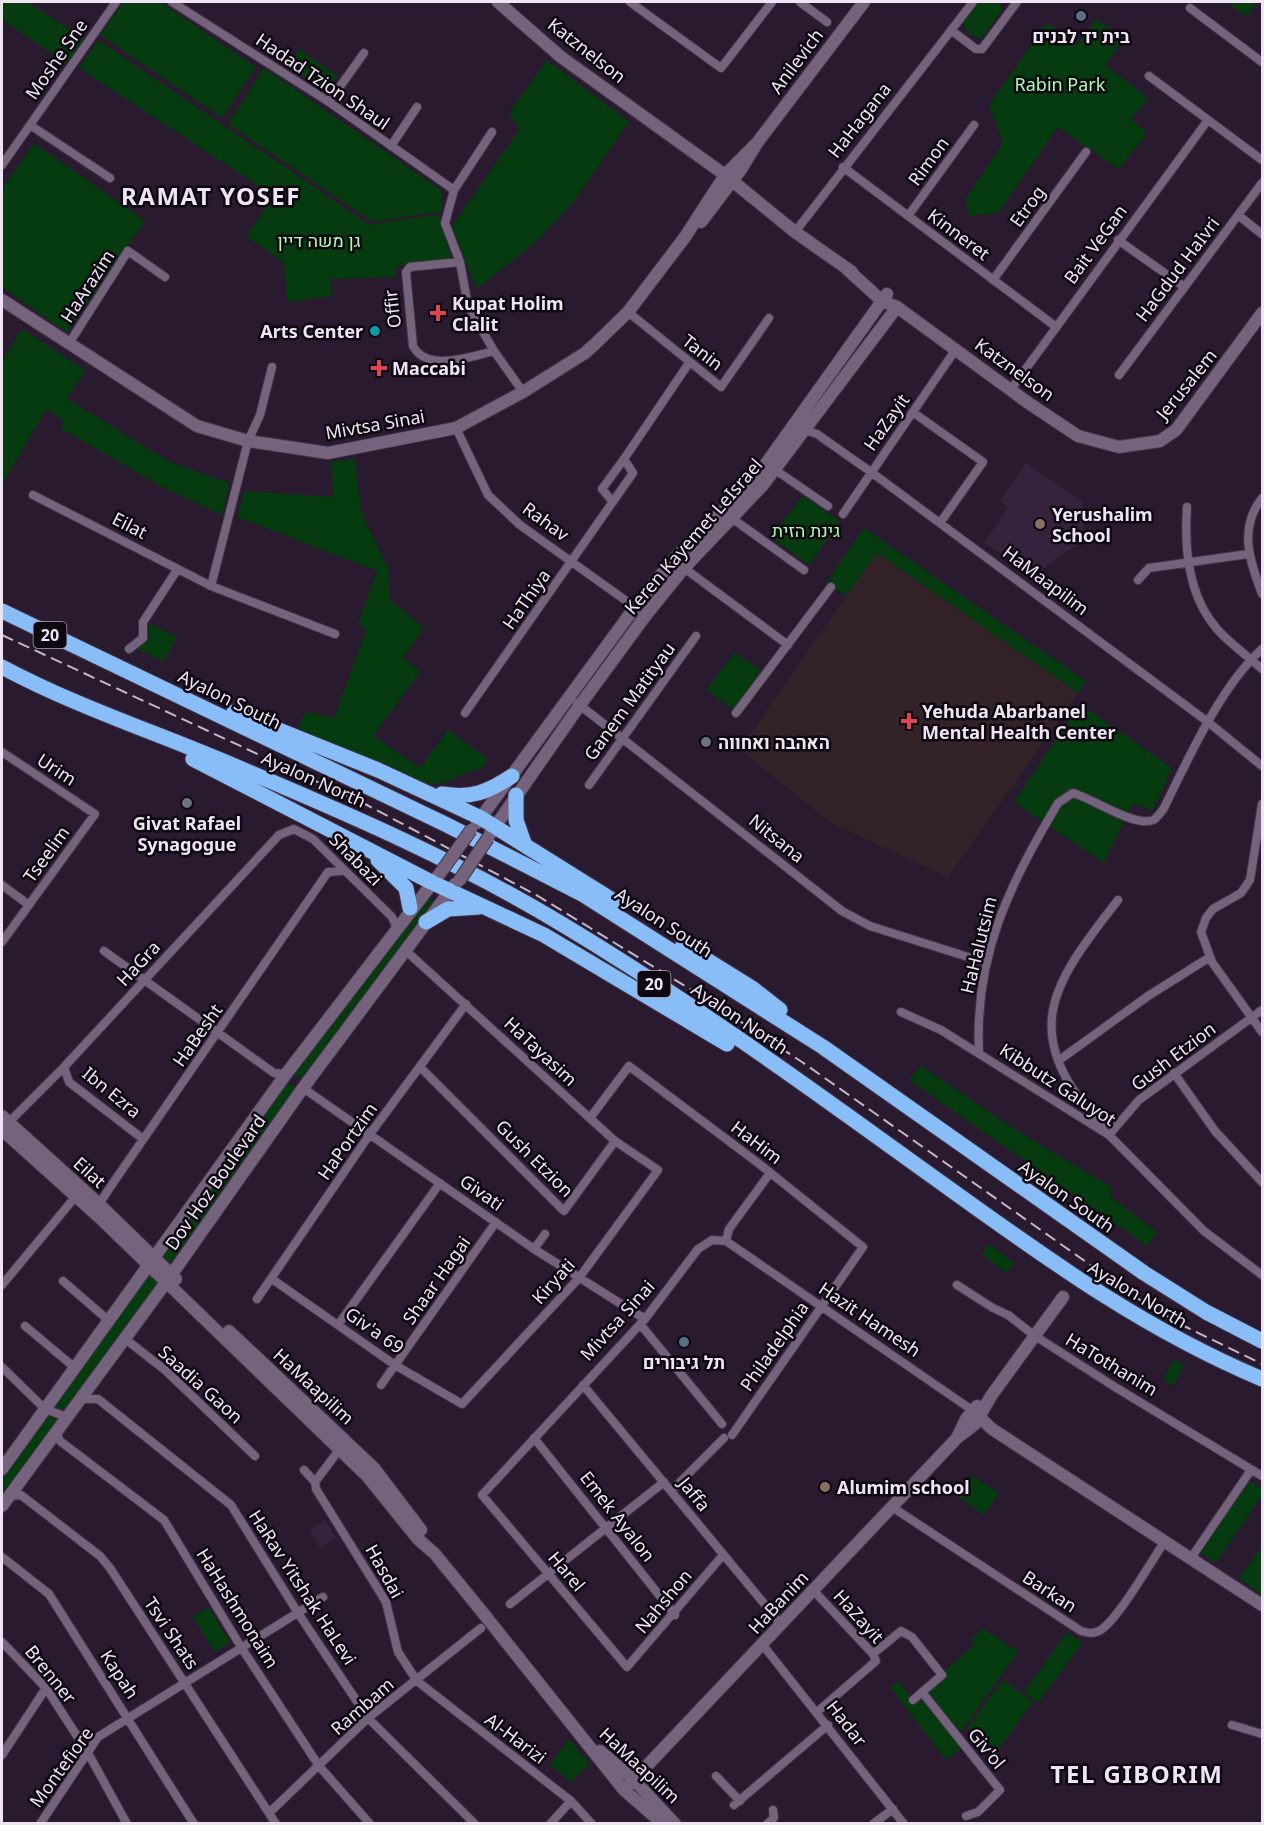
<svg xmlns="http://www.w3.org/2000/svg" width="1264" height="1825" font-family="'Noto Sans',Heebo,sans-serif">
<style>
.built{fill:#35223d}
.medical{fill:#342229}
.green{fill:#063a0f}
.lines{fill:none;stroke-linecap:round;stroke-linejoin:round}
.street-casing{stroke:#423547;stroke-width:10}
.secondary-casing{stroke:#423547;stroke-width:14}
.highway-casing{stroke:#423547;stroke-width:17}
.street{stroke:#75637d;stroke-width:8}
.secondary{stroke:#75637d;stroke-width:12}
.highway{stroke:#89bdf7;stroke-width:15}
.rail{stroke:#c3b8c9;stroke-width:2;stroke-dasharray:12 6;stroke-linecap:butt}
.secondary-bridge-casing{stroke:#423547;stroke-width:14;stroke-linecap:butt}
.secondary-bridge{stroke:#75637d;stroke-width:12}
.service-dot{fill:#5c6f8a;stroke:#0e0811;stroke-width:2}
.health-dot{fill:#e0444e;stroke:#0e0811;stroke-width:2}
.culture-dot{fill:#0f9aa8;stroke:#0e0811;stroke-width:2}
.education-dot{fill:#8d6e63;stroke:#0e0811;stroke-width:2}
.worship-dot{fill:#6b7280;stroke:#0e0811;stroke-width:2}
.labels{text-anchor:middle;dominant-baseline:central;stroke-width:5;stroke-linejoin:round;paint-order:stroke}
.shield{fill:#0e0811;stroke:#aba2af;stroke-width:1.5}
.shield-label{font-size:16px;font-weight:bold;fill:#eee4f3}
.poi-label{font-size:18px;font-weight:bold;fill:#eee4f3;stroke:#0e0811;text-anchor:start}
.street-label{font-size:18px;fill:#eee4f3;stroke:#0e0811}
.park-label{font-size:18px;fill:#adfab0;stroke:#0e0811}
.district-label{font-size:24px;font-weight:bold;letter-spacing:1.5px;fill:#eee4f3;stroke:#0e0811}
</style>
<rect width="100%" height="100%" fill="#291a2f"/>
<path class="built" d="M1026 463 1083 502V540L1035 575 984 543 1008 508 1000 501Z
M325 1520 336 1538 320 1548 309 1530Z"/>
<path class="medical" d="M876 553 1078 693 948 877 831 823 740 749Z"/>
<path class="green" d="M2 2H27L84 39 67 64 2 20Z
M124 2H160L256 67 222 118 100 35Z
M979 2H999L1002 9 986 33 979 39 969 34 963 23Z
M1226 2H1257L1246 17Z
M1096 19 1124 38 1105 65 1148 98 1131 119 1147 133 1119 169 1058 127 998 213 969 216 966 199 1003 143 989 105 1047 23 1077 45Z
M98 40 370 225 438 214 452 260 396 266V277L331 279V296L287 302 284 263 246 236 274 196 79 68Z
M299 49 338 76 327 93 287 66Z
M547 60 629 122 574 201 539 239 477 289 451 228 519 130 509 113Z
M264 68 441 190 442 211 373 222 228 124Z
M34 143 145 221 67 333 2 287V189Z
M22 329 85 370 67 399 170 462 229 483 222 515 160 486 60 428 64 421 46 409 2 485V361Z
M355 459 361 512 388 568 390 600 424 628 403 658 420 672 373 736 420 768 448 730 488 759 482 769C465 769 455 781 439 784 423 788 319 739 297 730L305 712 334 718 366 630 358 623 377 571 237 517 244 491 333 497 331 462Z
M803 495 840 522 809 565 771 538Z
M864 528 1086 681 1078 693 877 553 846 596 826 583Z
M148 623 177 637 164 662 136 648C147 644 151 633 148 623Z
M735 652 762 672 734 710 706 690Z
M1080 704 1172 768 1153 810 1132 804 1104 863 1014 802Z
M422 894 440 904 314 1075 301 1078 286 1074Z
M921 1066 1019 1132 1111 1187 1110 1196 1157 1232 1147 1246 909 1080Z
M289 1084 303 1088 172 1274 154 1256 278 1086Z
M989 1244 1014 1263 1007 1273 981 1254Z
M148 1264 167 1281 2 1506V1469Z
M1173 1360 1184 1365 1173 1386 1163 1380Z
M971 1475 999 1493 984 1515 954 1494Z
M1248 1481 1262 1488V1495L1216 1563 1200 1553Z
M1262 1546V1595L1239 1578Z
M208 1607 230 1642 215 1652 193 1617Z
M984 1629 1018 1652 957 1737 964 1746 946 1760 890 1687 898 1681 913 1700 975 1644 971 1639Z
M1067 1632 1082 1643 1038 1703 1024 1692Z
M1003 1680 1033 1702 998 1750 967 1728Z
M569 1739 589 1764 571 1782 550 1765Z"/>
<g class="lines">
<defs>
<path id="street" d="M172 2 329 102 454 190
M630 2 721 68 772 2
M800 2 827 22
M1190 8 1262 62
M951 30 976 49H982L1017 2
M1149 76 1262 160
M329 102 364 53
M30 125 110 178
M492 132 454 190 445 223 460 262 468 306 494 351 523 392
M391 146 417 107
M2 165 116 2
M843 167 1055 326
M1238 215 1262 234
M908 216 974 125
M795 232 973 2
M1118 240 1183 286
M460 262 410 267 406 272 413 346C427 373 473 356 494 351
M993 280 1086 152
M628 312 721 387 769 318
M68 345 128 251 165 277
M1119 375 1262 183
M1011 389 1208 120
M914 413 983 462 940 523
M456 428 488 495 520 525 646 615
M805 430 817 434 871 472 1208 722 1262 766
M774 469 828 506
M33 495 211 586 335 634
M1262 498C1238 529 1250 561 1262 594
M613 502 602 489 624 459
M1187 507C1184 550 1188 596 1217 629 1230 644 1248 656 1262 669
M843 514 956 349
M733 519 804 570
M680 565 788 645
M1138 580 1149 568 1248 554
M211 586 248 441 260 415 272 367
M129 649 143 638V622L177 570
M577 703 842 911 870 926 987 963
M465 713 633 473 624 459 689 363
M736 713 831 587
M2 752 95 814 2 942
M589 785 696 636
M1262 804 1250 880 1241 893 1213 909 1206 918 1201 932 1212 962 1262 1032
M2 885 29 905
M104 951 274 1073 286 1074
M901 1012 941 1030 1109 1135 1204 1231 1262 1275
M979 1053C974 955 1010 884 1058 803L1073 793C1092 798 1138 830 1155 819 1158 816 1162 811 1164 808 1189 757 1221 686 1262 649
M1058 1061 1148 996 1210 957
M64 1067 69 1082 143 1139
M421 1068 564 1211 615 1141
M1174 1073 1215 1131 1262 1182
M303 1088 534 1249 645 1319
M590 1118 629 1066 758 1163 863 1247 732 1435
M9 1122 64 1067 279 835 294 829 313 839 392 917 396 926
M1103 1128C1018 1033 1049 988 1118 900
M1109 1135 1139 1100 1262 1010
M99 1208V1204L113 1183 328 872 343 871
M726 1241 972 1410
M726 1241 729 1229 770 1173
M534 1249 545 1234
M272 1279 395 1365 462 1404 579 1278 658 1170 615 1141 405 950
M63 1281 108 1320
M2 1285 76 1196V1193
M957 1285 993 1308 1008 1315 1035 1336 1115 1387 1262 1476
M257 1299 370 1134 466 1004
M640 1324 722 1424
M338 1325 440 1183
M25 1326 74 1367
M124 1338 165 1370 255 1456
M2 1367 45 1409 67 1417
M381 1385 496 1222
M583 1385 781 1624
M80 1399H98L231 1505 298 1613 368 1718 475 1824
M56 1432 60 1441 164 1520 241 1647 319 1766 370 1824
M534 1438 675 1615
M304 1470 315 1482 316 1489 386 1602 398 1652 417 1681 571 1801 592 1824
M315 1482 342 1446
M671 1491 724 1438
M9 1496 21 1495 100 1556 110 1568 276 1824
M892 1507 1081 1631C1088 1633 1092 1634 1099 1631 1116 1623 1152 1560 1165 1541
M723 1555 627 1667 482 1495 645 1319 698 1249 712 1240 726 1241
M2 1557 49 1594 194 1824
M1191 1558 1251 1470
M813 1590 873 1654 876 1661 817 1712
M510 1604 664 1482
M2 1642 46 1688 88 1753 127 1824
M762 1644 904 1824
M873 1654 901 1631 912 1637 942 1675 913 1700
M922 1692 1000 1790 978 1812 966 1816
M1232 1725 1262 1734
M2 1755 46 1688
M716 1776 740 1801
M734 1805 828 1725
M269 1813 368 1718 481 1628
M40 1824 98 1737 323 1597
M550 1824 571 1801
M767 1824 774 1818 773 1810
M873 1824 893 1809"/>
<path id="secondary" d="M498 2 561 57 725 175 795 232 852 272
M701 222 742 168 757 143 864 2
M847 269 882 301 897 307 1027 402 1078 436 1119 447 1160 441 1176 430 1262 313
M2 300 197 426 248 441 328 453 456 428 523 392 585 353 595 344 628 312 685 237 725 175 757 143
M477 823 635 607 673 560 755 479 887 294
M490 834 580 705 646 615 684 568 763 485 897 307
M2 1116 99 1204 176 1279
M2 1130 100 1218 367 1476 418 1539 435 1554 483 1613 624 1790 663 1824
M229 1331 374 1468 421 1530
M972 1410 992 1429 1262 1605
M957 1438 966 1419 977 1406
M2 1469 286 1074 441 872
M2 1506 167 1281 303 1088 455 884
M600 1751 634 1780 675 1824
M624 1790 957 1438 975 1424 991 1396 1063 1297"/>
<path id="highway" d="M2 611 447 825 582 894 823 1047 1144 1273 1206 1312 1262 1341
M2 667C77 707 158 733 237 767 348 814 462 863 565 926 688 1000 806 1085 922 1169 1034 1249 1134 1325 1262 1379
M234 712 378 770 481 818 614 901
M193 759 431 882 544 935 727 1044
M442 794C471 799 488 792 512 776
M516 795V820L524 843
M378 860 406 888 410 908
M426 922 448 909 479 907
M683 945 752 988 780 1010"/>
</defs>
<use href="#street" class="street-casing"/>
<use href="#secondary" class="secondary-casing"/>
<use href="#highway" class="highway-casing"/>
<use href="#street" class="street"/>
<use href="#secondary" class="secondary"/>
<use href="#highway" class="highway"/>
<path class="rail" d="M2 635 367 805 538 896 703 997 802 1062 1143 1302 1184 1326 1262 1364"/>
<defs>
<path id="secondary-bridge" d="M441 872 471 830
M459 881 488 838"/>
</defs>
<use href="#secondary-bridge" class="secondary-bridge-casing"/>
<use href="#secondary-bridge" class="secondary-bridge"/>
</g>
<g class="service-dot">
<circle cx="1081" cy="16" r="6"/>
<circle cx="684" cy="1342" r="6"/>
</g>
<g class="health-dot">
<path d="M435 304h6v6h6v6h-6v6h-6v-6h-6v-6h6z"/>
<path d="M376 359h6v6h6v6h-6v6h-6v-6h-6v-6h6z"/>
<path d="M906 712h6v6h6v6h-6v6h-6v-6h-6v-6h6z"/>
</g>
<circle class="culture-dot" cx="375" cy="331" r="6"/>
<g class="education-dot">
<circle cx="1040" cy="524" r="6"/>
<circle cx="825" cy="1487" r="6"/>
</g>
<g class="worship-dot">
<circle cx="706" cy="742" r="6"/>
<circle cx="187" cy="803" r="6"/>
</g>
<g class="labels">
<g class="shield">
<rect x="33.5" y="622" width="33" height="26" rx="4.5"/>
<rect x="637.5" y="971" width="33" height="26" rx="4.5"/>
</g>
<g class="shield-label">
<text x="50" y="635">20</text>
<text x="654" y="984">20</text>
</g>
<g class="poi-label">
<text x="1081" y="36" text-anchor="middle">בית יד לבנים</text>
<text x="452" y="303">Kupat Holim<tspan x="452" dy="21">Clalit</tspan></text>
<text x="363" y="331" text-anchor="end">Arts Center</text>
<text x="392" y="368">Maccabi</text>
<text x="1052" y="514">Yerushalim<tspan x="1052" dy="21">School</tspan></text>
<text x="922" y="711">Yehuda Abarbanel<tspan x="922" dy="21">Mental Health Center</tspan></text>
<text x="718" y="742">האהבה ואחווה</text>
<text x="187" y="823" text-anchor="middle">Givat Rafael<tspan x="187" dy="21">Synagogue</tspan></text>
<text x="684" y="1362" text-anchor="middle">תל גיבורים</text>
<text x="837" y="1487">Alumim school</text>
</g>
<g class="street-label">
<text transform="translate(587 50) rotate(38)">Katznelson</text>
<text transform="translate(56 59) rotate(-55)">Moshe Sne</text>
<text transform="translate(796 61) rotate(-53)">Anilevich</text>
<text transform="translate(323 81) rotate(34)">Hadad Tzion Shaul</text>
<text transform="translate(859 120) rotate(-52)">HaHagana</text>
<text transform="translate(928 161) rotate(-54)">Rimon</text>
<text transform="translate(1027 206) rotate(-54)">Etrog</text>
<text transform="translate(959 234) rotate(37)">Kinneret</text>
<text transform="translate(1095 244) rotate(-54)">Bait VeGan</text>
<text transform="translate(1177 269) rotate(-53)">HaGdud HaIvri</text>
<text transform="translate(87 286) rotate(-57)">HaArazim</text>
<text transform="translate(392 309) rotate(-97)">Offir</text>
<text transform="translate(703 352) rotate(38)">Tanin</text>
<text transform="translate(1015 369) rotate(36)">Katznelson</text>
<text transform="translate(1186 384) rotate(-51)">Jerusalem</text>
<text transform="translate(886 422) rotate(-55)">HaZayit</text>
<text transform="translate(375 424) rotate(-10)">Mivtsa Sinai</text>
<text transform="translate(546 521) rotate(36)">Rahav</text>
<text transform="translate(130 525) rotate(27)">Eilat</text>
<text transform="translate(693 536) rotate(-49)">Keren Kayemet LeIsrael</text>
<text transform="translate(1046 580) rotate(37)">HaMaapilim</text>
<text transform="translate(526 599) rotate(-55)">HaThiya</text>
<text transform="translate(230 699) rotate(26)">Ayalon South</text>
<text transform="translate(629 701) rotate(-54)">Ganem Matityau</text>
<text transform="translate(57 769) rotate(33)">Urim</text>
<text transform="translate(314 779) rotate(24)">Ayalon North</text>
<text transform="translate(777 838) rotate(39)">Nitsana</text>
<text transform="translate(46 854) rotate(-54)">Tseelim</text>
<text transform="translate(356 859) rotate(45)">Shabazi</text>
<text transform="translate(664 922) rotate(33)">Ayalon South</text>
<text transform="translate(978 945) rotate(-76)">HaHalutsim</text>
<text transform="translate(138 963) rotate(-47)">HaGra</text>
<text transform="translate(740 1018) rotate(34)">Ayalon North</text>
<text transform="translate(197 1035) rotate(-55)">HaBesht</text>
<text transform="translate(541 1051) rotate(43)">HaTayasim</text>
<text transform="translate(1173 1056) rotate(-37)">Gush Etzion</text>
<text transform="translate(1058 1084) rotate(33)">Kibbutz Galuyot</text>
<text transform="translate(112 1092) rotate(39)">Ibn Ezra</text>
<text transform="translate(347 1141) rotate(-55)">HaPortzim</text>
<text transform="translate(757 1142) rotate(37)">HaHim</text>
<text transform="translate(535 1158) rotate(45)">Gush Etzion</text>
<text transform="translate(90 1172) rotate(42)">Eilat</text>
<text transform="translate(215 1182) rotate(-55)">Dov Hoz Boulevard</text>
<text transform="translate(482 1192) rotate(35)">Givati</text>
<text transform="translate(1067 1196) rotate(35)">Ayalon South</text>
<text transform="translate(436 1280) rotate(-55)">Shaar Hagai</text>
<text transform="translate(553 1281) rotate(-48)">Kiryati</text>
<text transform="translate(1138 1294) rotate(31)">Ayalon North</text>
<text transform="translate(870 1319) rotate(34)">Hazit Hamesh</text>
<text transform="translate(617 1320) rotate(-48)">Mivtsa Sinai</text>
<text transform="translate(375 1330) rotate(35)">Giv'a 69</text>
<text transform="translate(774 1346) rotate(-55)">Philadelphia</text>
<text transform="translate(1112 1364) rotate(31)">HaTothanim</text>
<text transform="translate(201 1384) rotate(42)">Saadia Gaon</text>
<text transform="translate(314 1386) rotate(43)">HaMaapilim</text>
<text transform="translate(695 1494) rotate(51)">Jaffa</text>
<text transform="translate(618 1516) rotate(52)">Emek Ayalon</text>
<text transform="translate(385 1571) rotate(61)">Hasdai</text>
<text transform="translate(567 1571) rotate(50)">Harel</text>
<text transform="translate(303 1587) rotate(57)">HaRav Yitshak HaLevi</text>
<text transform="translate(1050 1591) rotate(33)">Barkan</text>
<text transform="translate(663 1601) rotate(-50)">Nahshon</text>
<text transform="translate(778 1602) rotate(-47)">HaBanim</text>
<text transform="translate(238 1608) rotate(58)">HaHashmonaim</text>
<text transform="translate(859 1616) rotate(48)">HaZayit</text>
<text transform="translate(172 1633) rotate(56)">Tsvi Shats</text>
<text transform="translate(51 1674) rotate(51)">Brenner</text>
<text transform="translate(120 1674) rotate(57)">Kapah</text>
<text transform="translate(362 1706) rotate(-41)">Rambam</text>
<text transform="translate(847 1723) rotate(52)">Hadar</text>
<text transform="translate(516 1738) rotate(37)">Al-Harizi</text>
<text transform="translate(987 1748) rotate(51)">Giv'ol</text>
<text transform="translate(640 1765) rotate(43)">HaMaapilim</text>
<text transform="translate(61 1767) rotate(-54)">Montefiore</text>
</g>
<g class="park-label">
<text x="1060" y="84">Rabin Park</text>
<text x="319" y="240">גן משה דיין</text>
<text x="806" y="530">גינת הזית</text>
</g>
<g class="district-label">
<text x="211" y="195">RAMAT YOSEF</text>
<text x="1137" y="1773">TEL GIBORIM</text>
</g>
</g>
<rect width="1264" height="1825" fill="none" stroke="#eee4f3" stroke-width="6"/>
</svg>
